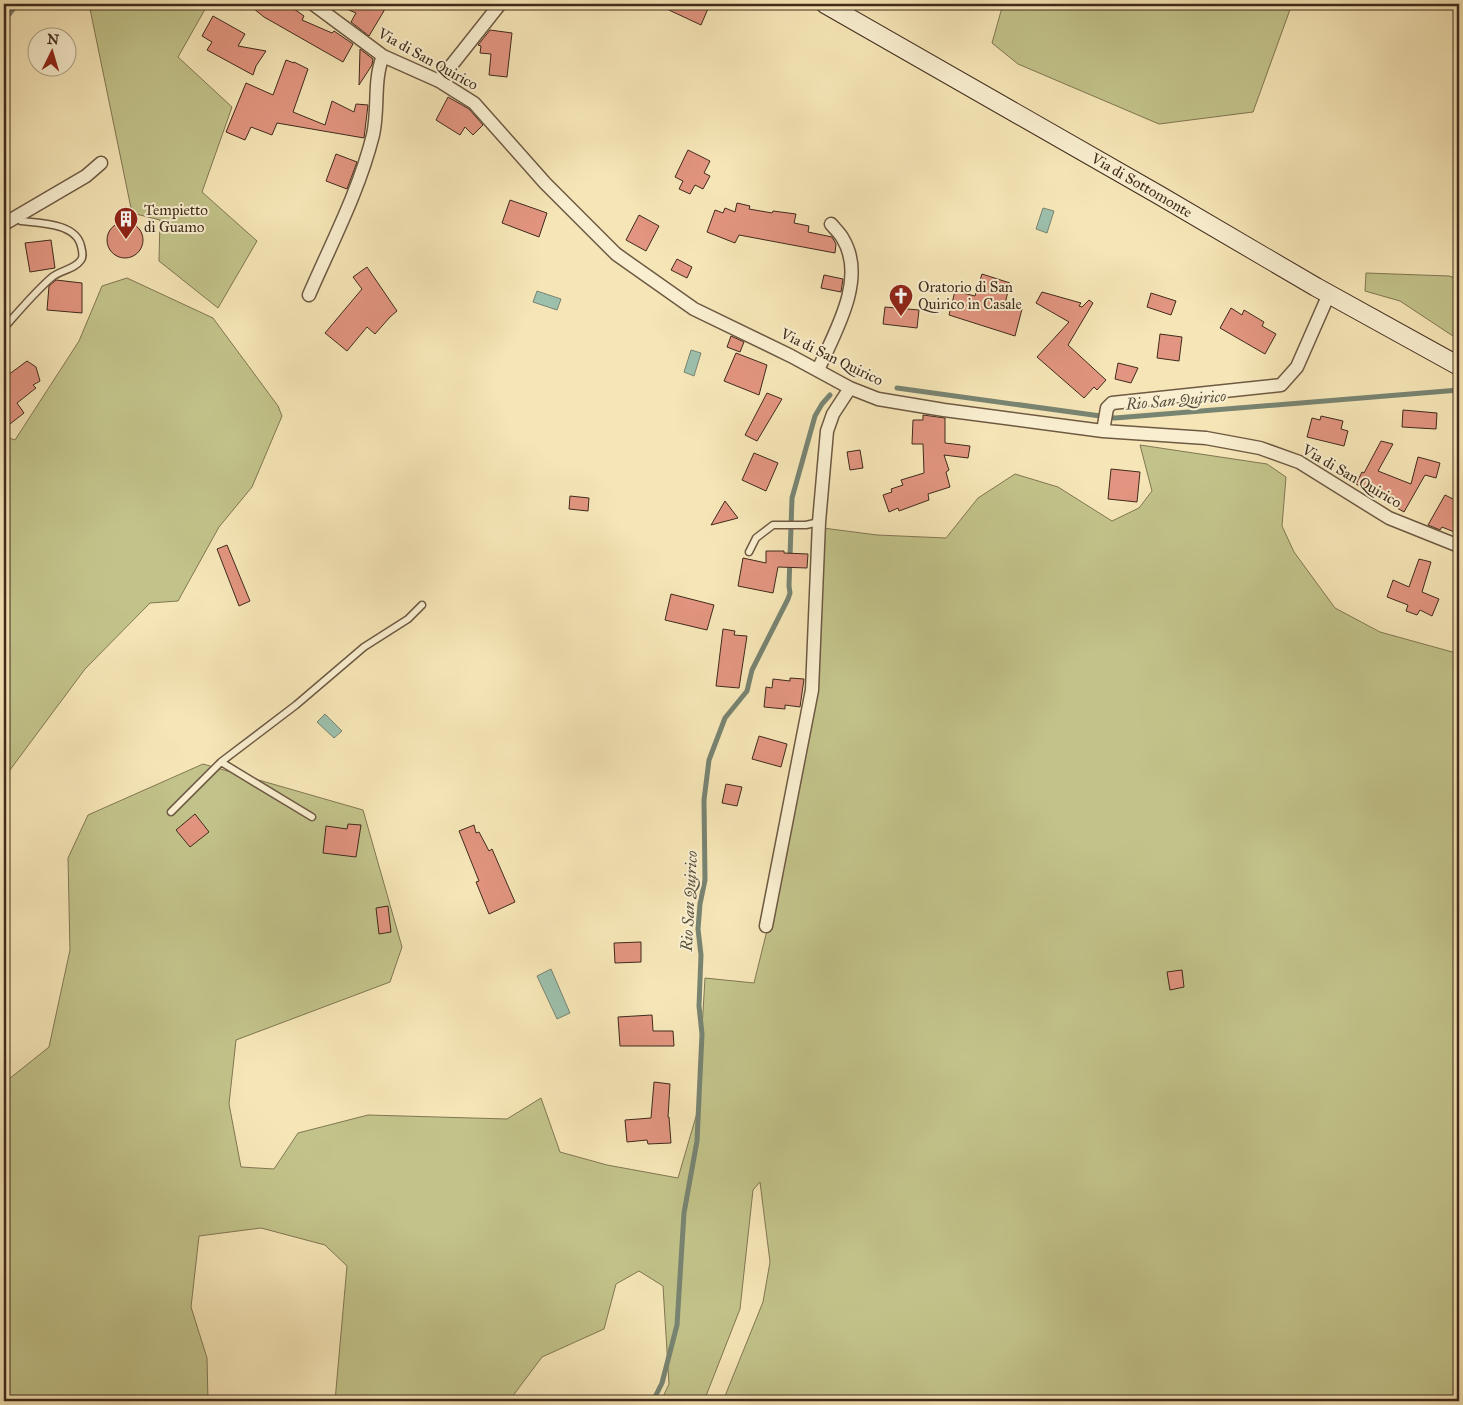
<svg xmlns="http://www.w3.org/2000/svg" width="1463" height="1405" font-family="'IM FELL Great Primer',serif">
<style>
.green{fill:#c2c38a;stroke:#817653}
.water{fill:#9dc0ac;stroke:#788472}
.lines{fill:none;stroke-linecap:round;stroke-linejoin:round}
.stream{stroke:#788472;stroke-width:5}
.building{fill:#e29580;stroke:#402a1c}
.lane-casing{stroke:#6e5943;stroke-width:9}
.street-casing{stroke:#6e5943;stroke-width:15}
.secondary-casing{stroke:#402a1c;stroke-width:20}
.lane{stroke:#f9efd0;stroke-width:6}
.street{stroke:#f9efd0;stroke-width:12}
.secondary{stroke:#f9efd0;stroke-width:18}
.labels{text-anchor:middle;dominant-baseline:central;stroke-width:4;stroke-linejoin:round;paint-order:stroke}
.street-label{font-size:15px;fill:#402a1c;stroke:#f9efd0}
.poi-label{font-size:15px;fill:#402a1c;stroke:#f9efd0;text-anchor:start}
.water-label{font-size:16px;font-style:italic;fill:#575040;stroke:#f9efd0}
</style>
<rect width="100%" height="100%" fill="#f6e6b7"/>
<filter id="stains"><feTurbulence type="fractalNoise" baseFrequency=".004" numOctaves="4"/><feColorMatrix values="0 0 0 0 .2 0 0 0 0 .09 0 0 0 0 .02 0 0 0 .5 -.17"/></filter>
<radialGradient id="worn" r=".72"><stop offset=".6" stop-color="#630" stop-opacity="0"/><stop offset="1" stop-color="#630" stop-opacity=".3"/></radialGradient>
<path class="green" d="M89 4H208L178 57 232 107 202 192 257 241 218 308 159 261 160 220 132 213Z
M1003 4H1292L1253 112 1159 124 1018 64 992 43Z
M1366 273 1449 276 1459 279V340L1400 301 1365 291Z
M127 278 213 318 278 406 282 416 252 487 219 527 178 601 150 603 85 669 4 778V436L15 440 79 341 102 286Z
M1140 445 1267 464 1286 477 1282 526 1294 552 1335 608 1380 632 1456 653H1459V1401H723L763 1302 770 1262 760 1182 753 1190 740 1309 704 1401H661L669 1384 663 1286 639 1271 616 1284 604 1329 542 1357 509 1401H335L347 1266 325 1245 261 1228 199 1236 191 1307 207 1358 208 1401H4V1083L49 1047 70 950 68 858 88 815 203 764 363 810 402 947 390 982 236 1040 229 1104 241 1167 274 1169 298 1133 368 1115 507 1119 541 1098 560 1152 607 1165 678 1178 697 1113 705 978 754 983 776 894 818 692 823 528 877 535 946 538 978 498 1015 474 1058 487 1112 521 1139 508 1152 491Z"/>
<path class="water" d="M1043 208 1054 211 1047 233 1036 229Z
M537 291 561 299 557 310 533 302Z
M691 350 701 353 694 376 684 372Z
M325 714 342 731 334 738 317 722Z
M551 969 570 1013 557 1019 537 976Z"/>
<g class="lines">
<path class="stream" d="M4 21 17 4
M897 388 1115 418 1459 390
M653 1401 662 1383 677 1325 684 1213 697 1141 702 1034 699 1006 701 955 698 929 700 904 705 880 704 800 709 760 725 718 747 691 752 670 788 599 790 593 789 586 792 498 815 416 822 404 830 395"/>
</g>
<path class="building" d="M248 4H287L304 16 302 20 332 33 334 31 353 44 343 62 264 17Z
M335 4H388L369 36 351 22 356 13Z
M656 4H710L701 25Z
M213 16 245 34 238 46 266 51 256 66 253 75 207 50 212 42 202 36Z
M490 30 512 33 507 77 489 75 491 54 480 53 481 46 478 45Z
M360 49 373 59 372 65 359 85Z
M286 60 294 63V62L308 69 293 112 325 125 332 101 354 112 356 104 368 105 364 138 277 123 272 135 251 127 245 140 226 132 246 83 273 95Z
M448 97 469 109 483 125 473 135 465 127 460 135 436 120Z
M688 150 710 161 704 173 710 176 703 189 695 185 690 194 679 189 683 181 675 177Z
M336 154 357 162 347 189 326 181Z
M510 200 547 213 539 237 502 223Z
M737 203 750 206 749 209 772 213 773 211 796 214 794 223 809 226 808 232 832 237 836 244 835 253 739 235 735 243 707 232 715 210 723 213 725 208 735 212Z
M639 215 659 226 646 251 626 240Z
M107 240a18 18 0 1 1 36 0a18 18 0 1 1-36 0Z
M51 240 55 268 30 272 25 243Z
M677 259 692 267 687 278 671 270Z
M367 267 397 311 390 317 375 334 367 327 347 351 325 333 362 289 353 277Z
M982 274 1010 283 1005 304 1022 309 1015 336 949 315 955 291 975 296Z
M824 275 843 279 841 292 821 288Z
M56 280 82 283V313L47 310 49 286Z
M1042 292 1081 303 1079 306 1082 307 1089 300 1093 303 1068 345 1106 380 1097 390 1094 387 1084 398 1037 357 1069 322 1036 303Z
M1151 293 1176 301 1171 315 1147 307Z
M885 307 919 310 917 328 883 324Z
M1231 308 1242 315 1244 310 1264 322 1262 326 1276 334 1265 354 1220 328Z
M1160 334 1182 337 1179 361 1157 358Z
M731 336 744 342 740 352 727 347Z
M736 353 767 365 759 395 724 381Z
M27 361 36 367 40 381 33 385 36 388 17 403 24 413 10 424 4 414V378Z
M1118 363 1138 368 1131 383 1115 379Z
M767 393 782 399 757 441 745 435Z
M1403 410 1437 413 1436 429 1402 427Z
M923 415 945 418V443L970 446 968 458 944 455 949 470 946 472 950 487 928 494 929 500 899 511 898 508 889 512 883 495 892 492 891 489 903 485 901 480 924 473 923 444H912L913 420H923Z
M1321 416 1343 421 1341 429 1348 431 1344 446 1307 437 1312 418 1320 420Z
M1381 441 1393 444 1378 471 1411 484 1418 457 1440 463 1436 478 1425 475 1404 512 1356 484 1362 472 1364 473Z
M860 450 863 468 850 470 847 452Z
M754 453 778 463 766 491 742 480Z
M1111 469 1140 472 1137 502 1108 499Z
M1445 495 1459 502V534L1442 527 1440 530 1428 525Z
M570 496 589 498 588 511 569 509Z
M725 501 738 518 711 525Z
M227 545 250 601 239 606 217 549Z
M766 551H784V553L808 554 807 568 778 567 773 593 738 586 743 558 766 563Z
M1419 559 1431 562 1422 592 1439 599 1432 616 1420 610 1417 615 1406 611 1408 605 1387 597 1393 580 1409 587Z
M671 594 714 605 707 630 665 620Z
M723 629 735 631 734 635 747 636 739 688 716 686Z
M790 678 804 679 800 707 785 705V709L764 707 766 687 772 688 773 679 790 681Z
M759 736 787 744 781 767 752 759Z
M726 784 742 787 737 806 722 803Z
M195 814 209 832 190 847 176 830Z
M348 824 361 825 356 857 323 853 326 826 347 829Z
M474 825 476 833 479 832 489 851 492 849 515 902 489 914 476 882 479 881 459 831Z
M388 906 391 932 379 934 376 908Z
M641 942V962L615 963 614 943Z
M1182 970 1184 987 1170 990 1167 972Z
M652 1015 653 1031H673L674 1046H620L618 1017Z
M654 1082 670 1084 668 1117H669L671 1143 648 1144 647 1140 627 1142 625 1120 651 1118Z"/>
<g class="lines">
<defs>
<path id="lane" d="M4 328C19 311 34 293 51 278 60 270 74 270 81 260 84 256 82 251 81 246 76 223 39 223 21 221L19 215
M749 552 756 538 773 525H806L819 522
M221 762 312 817
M171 812 221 762 296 705 364 647 408 619 422 605"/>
<path id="street" d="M313 4 383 56 439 81 474 103 545 183 616 254 694 309 791 356 850 388 878 399 944 410 1103 431 1206 438 1260 448 1299 462 1389 518 1459 546
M439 81 500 4
M4 224 86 176 101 163
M309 295C332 242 359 191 373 135 379 109 373 81 383 56
M818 370C835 332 867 279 843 239 840 233 835 229 831 224
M1103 431 1107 408 1112 403 1281 385 1297 367 1329 294
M766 926 812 690 819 522 827 431 833 414 850 388"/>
<g id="secondary">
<path id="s1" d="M825 4 1159 195 1316 287 1459 366"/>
</g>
</defs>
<use href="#lane" class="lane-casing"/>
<use href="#street" class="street-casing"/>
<use href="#secondary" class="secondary-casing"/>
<use href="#lane" class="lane"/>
<use href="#street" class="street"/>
<use href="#secondary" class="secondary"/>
</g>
<defs>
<symbol id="building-pin" viewBox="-11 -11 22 30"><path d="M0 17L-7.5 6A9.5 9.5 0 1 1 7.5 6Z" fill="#8f2418" stroke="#f9efd0"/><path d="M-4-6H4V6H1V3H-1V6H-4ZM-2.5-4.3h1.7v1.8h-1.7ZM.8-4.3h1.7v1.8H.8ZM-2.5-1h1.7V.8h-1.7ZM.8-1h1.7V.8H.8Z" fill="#fff"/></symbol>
<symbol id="church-pin" viewBox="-11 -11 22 30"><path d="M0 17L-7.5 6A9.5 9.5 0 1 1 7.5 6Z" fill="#8f2418" stroke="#f9efd0"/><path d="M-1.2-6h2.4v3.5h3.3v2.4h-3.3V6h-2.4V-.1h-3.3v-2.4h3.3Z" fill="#fff"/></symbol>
</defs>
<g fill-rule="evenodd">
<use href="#building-pin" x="112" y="205" width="28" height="38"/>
<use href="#church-pin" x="887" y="282" width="28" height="38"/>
</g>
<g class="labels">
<g class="street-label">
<text transform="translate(428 59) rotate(29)">Via di San Quirico</text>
<text stroke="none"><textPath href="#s1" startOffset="365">Via di Sottomonte</textPath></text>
<text transform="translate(832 357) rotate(26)">Via di San Quirico</text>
<text transform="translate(1352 476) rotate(30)">Via di San Quirico</text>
</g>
<g class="poi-label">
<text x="144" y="210">Tempietto<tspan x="144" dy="17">di Guamo</tspan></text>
<text x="918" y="287">Oratorio di San<tspan x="918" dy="17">Quirico in Casale</tspan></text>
</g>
<g class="water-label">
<text transform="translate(1176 400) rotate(-5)">Rio San Quirico</text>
<text transform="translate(689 901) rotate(-87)">Rio San Quirico</text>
</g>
</g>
<rect width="1463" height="1405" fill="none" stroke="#f6e6b7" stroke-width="20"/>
<rect x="5" y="5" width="1453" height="1395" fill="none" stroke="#402a1c" stroke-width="2.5"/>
<rect x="10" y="10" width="1443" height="1385" fill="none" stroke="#402a1c"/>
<g transform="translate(52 52) rotate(5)"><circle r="24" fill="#f9efd0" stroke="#afa088"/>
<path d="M0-4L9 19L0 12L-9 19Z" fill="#8f2418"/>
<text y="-8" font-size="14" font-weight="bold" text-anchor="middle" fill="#402a1c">N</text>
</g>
<rect width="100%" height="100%" filter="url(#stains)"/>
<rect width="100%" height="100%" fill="url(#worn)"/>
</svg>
